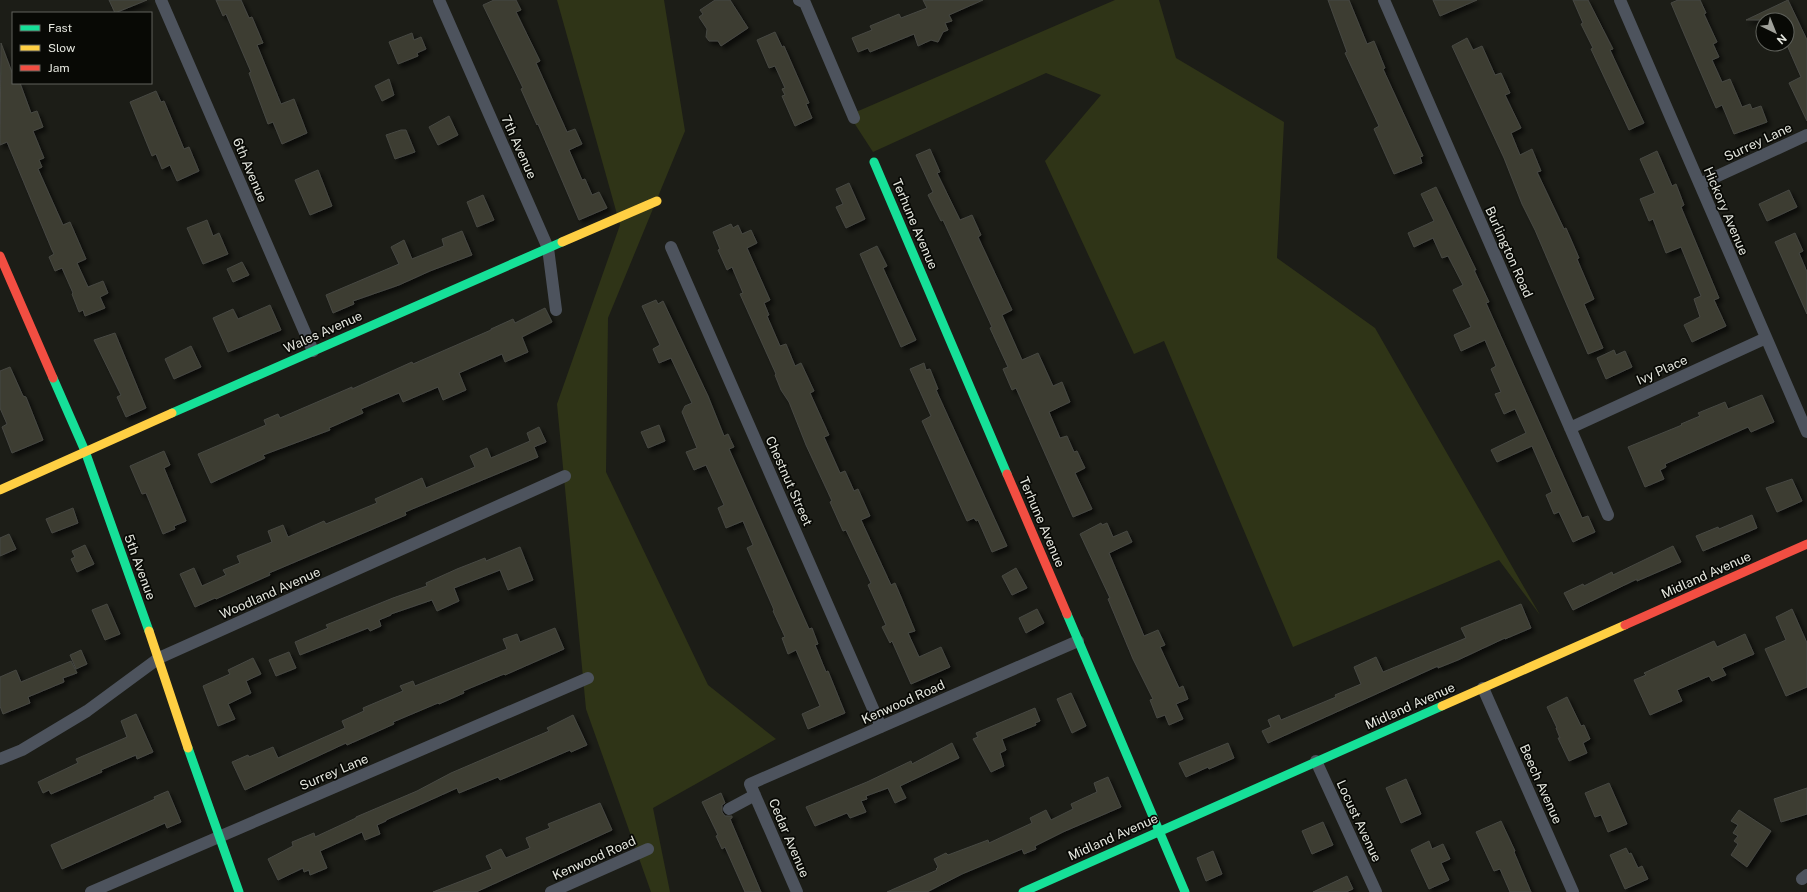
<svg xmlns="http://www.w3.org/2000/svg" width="1807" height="892" font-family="'Public Sans',sans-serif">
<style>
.green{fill:#2f3417}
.building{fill:#3c3d32;stroke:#474843;filter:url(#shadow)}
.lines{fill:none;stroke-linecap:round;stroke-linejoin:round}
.street{stroke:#4d535d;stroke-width:12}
.fast{stroke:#16e098;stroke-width:9}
.slow{stroke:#ffcf43;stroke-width:9}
.jam{stroke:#f24e42;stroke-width:9}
.labels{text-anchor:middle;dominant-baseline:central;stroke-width:3.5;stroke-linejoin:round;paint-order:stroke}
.street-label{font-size:13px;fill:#e5e7df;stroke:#080905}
</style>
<defs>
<filter id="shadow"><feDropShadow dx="3.5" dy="3.5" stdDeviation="2" flood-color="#0009"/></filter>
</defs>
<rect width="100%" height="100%" fill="#1c1d17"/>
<path class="green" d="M557 0H664L685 131 608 318 606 472 708 685 776 739 653 808 670 892H651L586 709 557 404 620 225Z
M1115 0H1159L1176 58 1284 122 1277 258 1375 328 1540 615 1499 560 1293 647 1164 341 1134 354 1045 161 1101 95 1046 73 873 152 849 115Z"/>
<path class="building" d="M109 0H147L115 13Z
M216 0H241L249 18 252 17 263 43 257 45 281 104 294 99 307 133 282 144 273 122 268 124 249 73 251 72 226 14 223 16Z
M494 0H516L521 10 516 12 540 61 536 63 567 132 575 129 582 144 569 150 582 180 585 179 592 195 599 192 607 208 579 220 538 124 537 125 521 89 523 88 483 5Z
M715 0H730L748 28 721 46 718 41H709L706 37 707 29 699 17 703 14 700 10Z
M923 0H983L949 15 952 21 945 23 948 30 943 32 938 42 931 40 918 46 914 34 870 52 868 48 858 52 852 38 872 30 870 26 899 14 901 18 927 8Z
M1328 0H1349L1367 44 1374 41 1385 68 1383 69 1423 156 1420 157 1422 163 1394 174 1374 129 1379 126 1345 53 1347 52Z
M1433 0H1477L1440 16Z
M1573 0H1588L1613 49 1610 50 1644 123 1629 130 1591 49 1593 48 1581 24 1583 23Z
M1678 0H1700L1706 13 1704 14 1717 42 1713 44 1719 57 1712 60 1722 82 1730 79 1742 107 1750 104 1752 109 1761 106 1767 122 1734 134 1722 105 1716 108 1685 36 1671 3Z
M1788 0 1807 40V121L1789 83 1801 77 1787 45V20H1746Z
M775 32 782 47 784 46 809 103 806 104 812 118 795 126 782 96 785 95 782 89 785 88 775 66 769 68 757 40Z
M412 33 414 40 421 37 426 49 417 53 418 56 398 64 389 42Z
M1467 38 1473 50 1482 46 1495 75 1501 73 1510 93 1505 95 1521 128 1511 133 1520 155 1532 149 1541 171 1537 172 1564 229 1566 228 1579 258 1577 259 1594 299 1584 304 1603 348 1588 354 1535 230 1522 204 1504 158 1452 46Z
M1 43 13 75V83H20L31 113 37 111 43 127 33 131 44 158 39 160 42 167 38 169 63 225 70 222 86 259 77 263 88 287 103 281 108 293 100 297 105 308 85 316 83 310 79 312 72 294 73 293 62 268 55 271 49 257 54 254 52 250 7 142 0 145Z
M389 79 394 95 382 101 375 86Z
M156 91 161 102 164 101 184 149 189 147 199 171 177 181 170 165 162 169 156 154 152 156 130 102Z
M449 116 458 135 438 145 429 127Z
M401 130H406L415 152 395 159 386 135Z
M930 149 940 172 937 173 960 220 972 215 981 235 978 237 1012 310 1002 315 1022 360 1038 353 1053 386 1062 382 1070 402 1049 412 1060 438 1067 436 1074 452 1077 451 1085 468 1075 473 1092 509 1073 517 1016 388 1012 390 1003 369 1008 367 990 328 992 327 943 220 941 221 928 195 933 192 916 155Z
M1657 151 1672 186 1676 184 1684 205 1681 207 1719 298 1714 300 1726 326 1692 342 1684 325 1700 317 1694 299 1701 296 1681 247 1666 253 1653 219 1649 221 1640 199 1655 193 1640 159Z
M318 170 332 206 310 215 295 180Z
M849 183 865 219 846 228 836 207 843 204 836 189Z
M1436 187 1476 270H1474L1489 302 1486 303 1582 518 1588 516 1595 532 1573 542 1559 512 1554 514 1546 495 1552 492 1532 446 1497 462 1491 450 1526 433 1515 409 1504 414 1495 394 1501 392 1491 369 1496 366 1485 340 1461 351 1454 335 1471 327 1453 290 1463 285 1448 256 1442 258 1433 238 1414 247 1408 233 1434 221 1421 194Z
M1789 190 1797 207 1767 221 1759 204Z
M483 195 494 220 477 227 467 202Z
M207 220 213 236 219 233 228 254 203 264 187 228Z
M731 224 733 228 738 225 742 234 751 230 757 243 747 248 770 300 764 303 769 315 767 316 780 346 786 344 795 366 801 363 814 391 810 393 829 435 824 437 840 473 845 471 854 491 858 489 870 516 861 520 891 585 895 583 901 597 915 631 908 633 919 657 941 647 950 667 911 684 892 641 890 643 882 627 886 625 868 585 871 583 846 530 843 531 830 502 832 501 806 445 789 402 781 390 775 375 776 374 740 294 743 293 732 267 727 270 718 250 720 249 713 232Z
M462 231 472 255 430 271 399 285 353 301 354 304 333 313 326 295 399 264 391 247 404 240 412 259 444 246 442 239Z
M1795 233 1803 251 1799 253 1807 272V314L1775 242Z
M877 246 887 266 883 268 916 340 901 347 860 254Z
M242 262 249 275 233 282 227 269Z
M656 300 658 304 663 301 708 396 724 436 728 434 734 447 729 449 809 629 812 628 818 644 815 645 826 672 828 671 845 713 808 729 802 714 820 706 796 650 788 654 782 638 785 637 773 611 774 610 747 548 753 545 743 521 726 528 718 508 724 505 706 465 694 470 686 452 697 448 682 412 685 406 692 403 671 358 659 363 653 349 660 345 642 306Z
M270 305 281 330 228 352 213 318 233 309 238 319Z
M545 308 552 322 522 337 528 352 505 362 502 354 459 373 466 390 443 400 438 387 403 402 399 393 361 409 363 413 329 428 330 430 263 455 265 458 211 483 198 454 266 425 264 420 278 414 280 418 352 387V389L412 362 413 364 491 330V329L513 319 515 323Z
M115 333 146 408 126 417 117 397 121 395 94 340Z
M191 346 201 367 174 379 165 359Z
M1614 350 1616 355 1625 351 1632 367 1606 379 1597 358Z
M924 363 926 370 930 369 938 389 936 390 1007 546 992 552 978 520 976 521 974 518 967 521 922 421 931 416 910 369Z
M10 367 23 396 26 397 43 440 12 453 2 427 7 424 0 408V371Z
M1762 395 1774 422 1751 432 1748 427 1665 464 1666 467 1660 470 1664 479 1645 487 1628 447 1682 425 1681 424 1700 416 1698 413 1725 402 1728 409Z
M659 425 665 441 648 448 641 432Z
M539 427 546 442 534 447 538 457 405 512 406 515 269 573 270 575 216 599 215 598 195 607 180 574 194 568 202 586 226 575 223 570 240 563 237 556 272 542 268 531 283 525 288 537 324 521 326 524 377 503 375 499 422 478 426 488 475 467 470 456 487 448 491 458 530 441 527 433Z
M164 451 170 465 164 468 186 521 174 526 175 529 163 534 146 493 142 494 130 466Z
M1792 479 1802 501 1777 512 1766 488Z
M73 508 78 523 52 533 46 519Z
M1752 515 1757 528 1703 551 1696 536 1718 527 1719 529Z
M1101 523 1102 525 1107 523 1113 537 1127 531 1132 542 1109 553 1144 636 1158 630 1165 645 1160 647 1179 688 1183 686 1188 699 1176 704 1183 719 1169 725 1165 715 1157 718 1150 700 1153 699 1133 659 1108 599 1110 598 1080 534Z
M9 534 16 549 0 556V538Z
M85 545 94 564 77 572 71 559 75 557 72 551Z
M1673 546 1681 562 1637 581V579L1573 610 1564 593 1583 584 1584 586 1612 572 1613 575Z
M520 547 533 580 508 590 500 570 454 588 459 601 437 611 432 600 391 614V615L379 620 381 626 370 631 368 628 300 655 295 642 328 628 326 625 393 598 427 586 426 583 457 569 485 558 486 561Z
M1016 568 1027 588 1012 595 1002 576Z
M107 604 120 634 105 640 92 610Z
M1521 604 1531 628 1505 639V638L1458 660 1438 668V666L1268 743 1262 731 1271 727 1268 720 1279 715 1281 720 1336 697 1335 695 1361 684 1354 667 1376 657 1383 672 1466 638 1461 628Z
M1037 609 1044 623 1026 633 1019 618Z
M1792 609 1807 643V687L1786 696 1765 649 1786 640 1776 617Z
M555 628 564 649 505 675 504 674 463 691 464 693 439 704 438 703 393 722 394 724 347 745 346 743 245 790 232 762 248 755 249 757 273 747 278 758 345 728 342 721 364 711 363 708 403 691 400 686 413 681 415 686 507 649 503 639 517 634 520 642Z
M1745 634 1754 654 1722 668 1726 675 1712 681 1709 676 1677 690 1682 701 1650 715 1634 680 1646 675 1644 673 1714 641 1717 647Z
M81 650 87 664 76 669 70 655Z
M289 652 296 668 276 676 269 660Z
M253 658 261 674 246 681 251 693 228 704 235 719 218 726 203 686 230 674 228 670Z
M71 661 77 673 63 678 64 682 28 697 30 703 3 714 0 706V677L16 670 21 682Z
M1071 693 1086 726 1072 733 1057 699Z
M1567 697 1581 726 1584 725 1590 739 1583 743 1587 753 1569 761 1558 738H1560L1556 728H1557L1547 707Z
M1035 708 1040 721 1035 723 1036 725 1002 739 1006 750 1000 753 1004 766 991 772 973 739 978 737 976 733Z
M136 714 153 752 137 759 136 755 101 770 102 772 51 794 49 790 43 793 38 782 78 763 76 759 127 737 121 721Z
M573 715 587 745 571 752 570 750 500 780 498 777 459 793 457 788 386 820V821L377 825 380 834 365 840 362 832 320 851 327 868 310 875 309 870 304 872 303 868 278 880 268 859 293 846 292 842 314 833 315 837 356 818V817L417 791 451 773 549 731 547 728Z
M952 743 959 758 900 786 906 798 895 803 888 788 866 796 867 799 861 801 866 812 850 818 847 813 815 826 806 807 867 782 911 761 912 764Z
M1228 743 1234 758 1209 769 1208 767 1186 777 1179 763Z
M1108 777 1121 807 1063 832 1035 846 1036 849 1024 854 1022 849 962 874 927 892H887L937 870 936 869 938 867 934 859 946 853 948 855 988 840 989 843 1032 823 1030 818 1046 810 1051 820 1073 809 1071 804 1097 792 1094 783Z
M1406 779 1421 814 1401 823 1386 788Z
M1609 783 1627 824 1608 832 1601 815 1595 817 1585 793Z
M1807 788V814L1781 822 1774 799Z
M168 791 181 822 167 828 165 823 62 869 51 845 155 799 154 797Z
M721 793 725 803 722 805V812L725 816H732V818L730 819 761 892H745L725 847 722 849 716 836 718 835 702 802Z
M600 803 612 830 476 892H433L492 869 486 856 501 849 506 858 530 848 526 838 550 828 548 824Z
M1739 810 1771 831 1747 867 1731 855 1738 844 1734 841 1738 836 1733 833 1738 825 1731 821Z
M1501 821 1515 851 1514 852 1531 892H1510L1500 869 1494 871 1476 832Z
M1323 822 1333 845 1312 854 1302 831Z
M1429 841 1432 849 1443 844 1450 859 1441 863 1449 880 1429 889 1411 850Z
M1626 848 1629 854 1631 853 1638 868 1642 866 1648 879 1625 889 1610 855Z
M1213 851 1222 874 1206 881 1197 858Z
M1347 876 1353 889 1346 892H1313Z"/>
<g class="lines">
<path class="street" d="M161 0 313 351
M439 0 548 248 556 310
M799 0 805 3 854 118
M1384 0 1608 515
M1620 0 1807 432
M1700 184 1807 135
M671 247 881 727
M1570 428 1766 338
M1483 688 1573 892
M0 759 22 750 87 711 159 658 565 476
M1316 761 1376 892
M729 809 755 795
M1802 879 1807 875
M91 892 588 678
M551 892 648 849
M797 892 750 784 1078 641"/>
<path class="fast" d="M874 162 1007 474
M53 378 85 451 149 631
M172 413 562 242
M1067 614 1185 892
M188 748 239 892
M1023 892 1442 706"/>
<path class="slow" d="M562 242 657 201
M0 490 172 413
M149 631 188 748
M1442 706 1625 625"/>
<path class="jam" d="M0 256 53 378
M1007 474 1067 614
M1625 625 1807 544"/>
</g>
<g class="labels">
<g class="street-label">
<text transform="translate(1758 142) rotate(-25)">Surrey Lane</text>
<text transform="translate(519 147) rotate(66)">7th Avenue</text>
<text transform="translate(250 170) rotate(67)">6th Avenue</text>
<text transform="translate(1726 211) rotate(67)">Hickory Avenue</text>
<text transform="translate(915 224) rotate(67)">Terhune Avenue</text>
<text transform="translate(1509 252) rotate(66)">Burlington Road</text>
<text transform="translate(323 332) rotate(-24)">Wales Avenue</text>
<text transform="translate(1662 370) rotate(-24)">Ivy Place</text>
<text transform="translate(789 481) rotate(66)">Chestnut Street</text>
<text transform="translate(1042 522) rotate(67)">Terhune Avenue</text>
<text transform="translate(140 567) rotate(70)">5th Avenue</text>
<text transform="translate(1706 575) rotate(-24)">Midland Avenue</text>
<text transform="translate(270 593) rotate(-24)">Woodland Avenue</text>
<text transform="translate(903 702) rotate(-24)">Kenwood Road</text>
<text transform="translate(1410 706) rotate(-24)">Midland Avenue</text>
<text transform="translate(334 772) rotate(-23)">Surrey Lane</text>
<text transform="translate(1541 784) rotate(66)">Beech Avenue</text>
<text transform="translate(1359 821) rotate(65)">Locust Avenue</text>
<text transform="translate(1113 837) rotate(-24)">Midland Avenue</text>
<text transform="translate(789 838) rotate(67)">Cedar Avenue</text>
<text transform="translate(594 858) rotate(-24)">Kenwood Road</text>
</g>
</g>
<rect x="12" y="12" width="140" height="72" fill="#080905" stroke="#60625c"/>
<rect x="20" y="25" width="20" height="6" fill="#16e098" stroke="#60625c"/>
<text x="48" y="32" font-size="12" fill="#e5e7df">Fast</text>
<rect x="20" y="45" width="20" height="6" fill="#ffcf43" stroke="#60625c"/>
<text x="48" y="52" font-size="12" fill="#e5e7df">Slow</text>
<rect x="20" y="65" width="20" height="6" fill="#f24e42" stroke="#60625c"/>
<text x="48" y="72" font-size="12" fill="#e5e7df">Jam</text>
<g transform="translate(1775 32) rotate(137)"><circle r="19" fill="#080905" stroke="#60625c"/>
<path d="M0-3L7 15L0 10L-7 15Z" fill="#9fa099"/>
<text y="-6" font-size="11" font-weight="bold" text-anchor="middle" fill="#e5e7df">N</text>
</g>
</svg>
